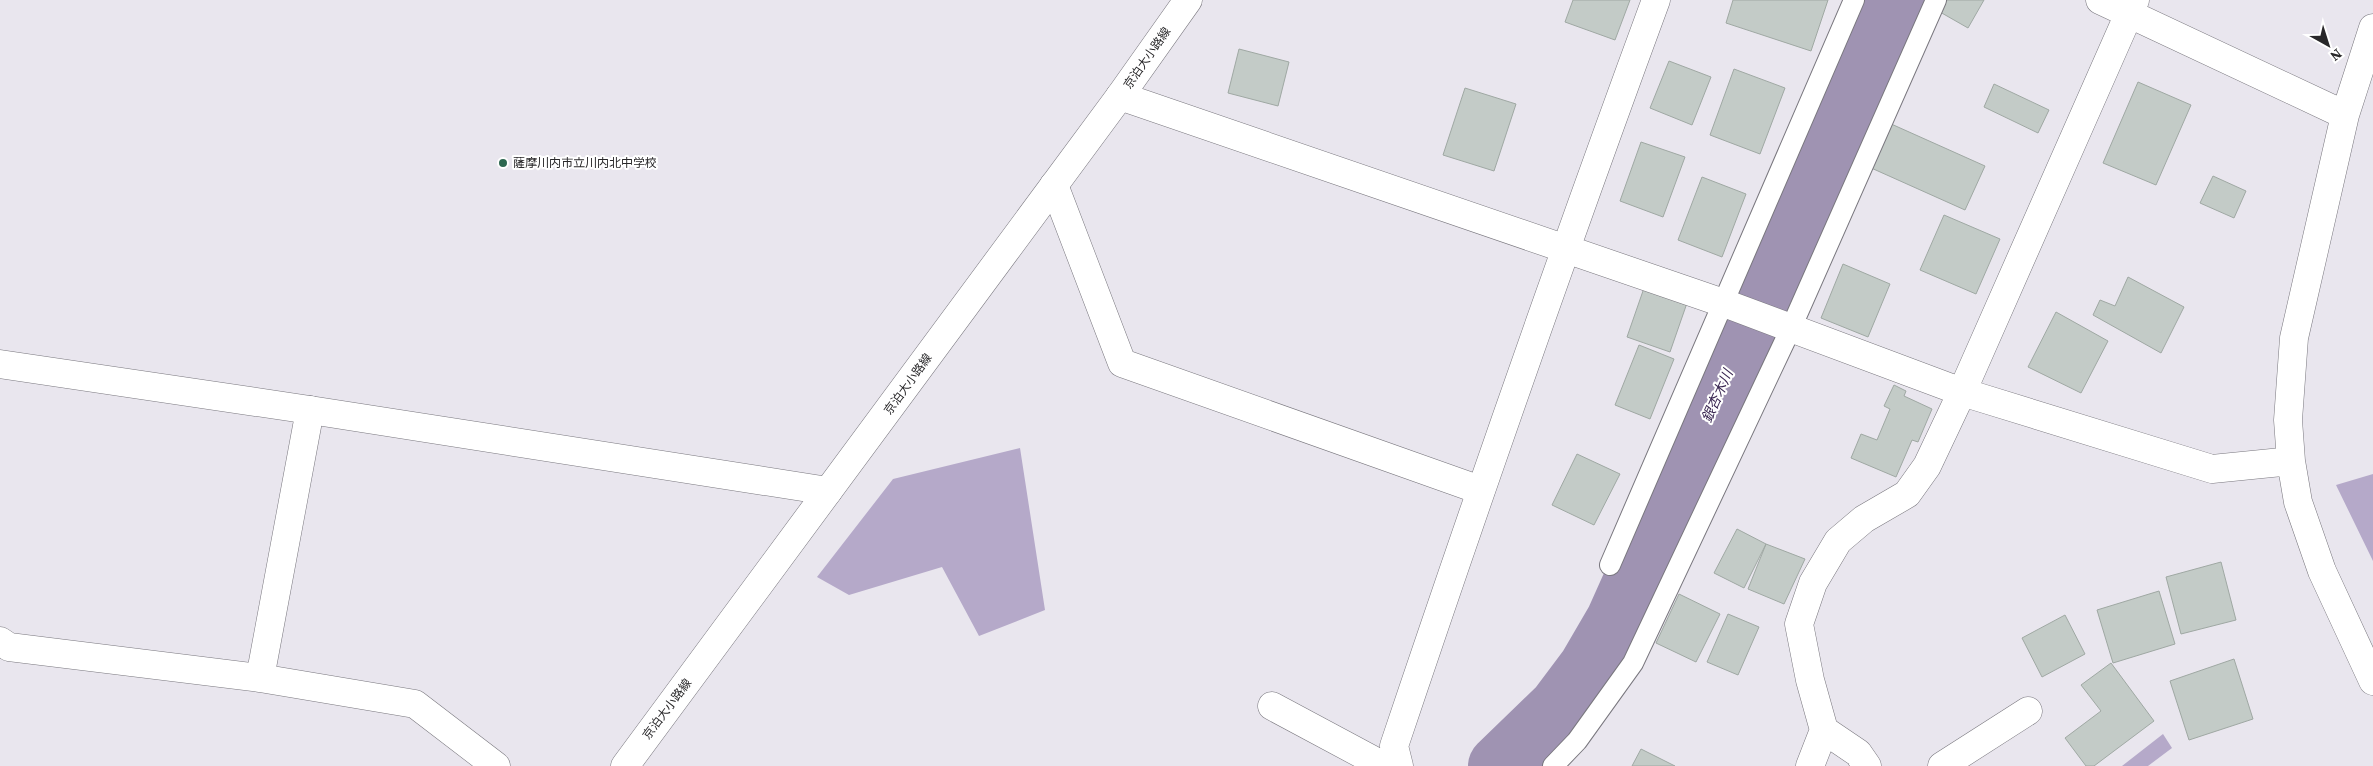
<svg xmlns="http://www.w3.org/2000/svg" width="2373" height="766" font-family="'Source Serif 4','Noto Sans JP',serif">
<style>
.forest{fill:#b5a9c9}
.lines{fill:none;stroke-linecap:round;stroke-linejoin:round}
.river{stroke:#9f93b2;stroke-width:62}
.building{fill:#c3cbc7;stroke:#9fa8a3}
.service-casing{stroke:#79777e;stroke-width:22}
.minor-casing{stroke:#79777e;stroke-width:29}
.tertiary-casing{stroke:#79777e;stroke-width:29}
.primary-casing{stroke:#79777e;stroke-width:29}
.service{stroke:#fff;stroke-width:20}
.minor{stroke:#fff;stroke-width:28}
.tertiary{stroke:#fff;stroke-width:28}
.primary{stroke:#fff;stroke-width:28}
.poi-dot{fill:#2c664f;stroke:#fff;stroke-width:2}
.labels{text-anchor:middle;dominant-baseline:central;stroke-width:4;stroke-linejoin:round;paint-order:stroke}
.street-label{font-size:12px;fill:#282729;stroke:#fff}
.poi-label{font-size:12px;fill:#282729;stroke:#fff;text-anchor:start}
.water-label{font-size:14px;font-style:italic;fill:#3a2752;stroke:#fff}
</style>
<rect width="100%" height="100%" fill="#e9e6ee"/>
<path class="forest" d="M1020 448 1045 610 979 636 942 567 849 595 817 577 893 479Z
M2373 474V561L2336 485Z
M2163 734 2172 748 2148 766H2122Z"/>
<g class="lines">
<path class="river" d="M1499 766 1559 708 1589 668 1617 620 1894 0"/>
</g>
<path class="building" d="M1573 0H1630L1615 40 1565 22Z
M1733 0H1828L1811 51 1726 23Z
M1947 0H1984L1968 28 1940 12Z
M1239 49 1289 62 1278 106 1228 93Z
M1669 61 1711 77 1692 125 1650 108Z
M1734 69 1785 88 1760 154 1710 135Z
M2138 82 2191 105 2156 185 2103 163Z
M1994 84 2049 110 2038 133 1984 107Z
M1465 88 1516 104 1494 171 1443 155Z
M1889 123 1985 166 1965 210 1869 167Z
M1641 142 1685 157 1663 217 1620 201Z
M2213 176 2246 191 2234 218 2200 203Z
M1702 177 1746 194 1722 257 1678 240Z
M1944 215 2000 239 1976 294 1920 270Z
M1843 264 1890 284 1868 337 1821 318Z
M2128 277 2184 307 2161 353 2093 315 2100 300 2115 306Z
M1644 288 1687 303 1670 352 1627 337Z
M2056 312 2108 341 2081 393 2028 367Z
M1639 345 1674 359 1650 419 1615 405Z
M1894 385 1906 391 1904 396 1932 409 1918 442 1912 440 1896 477 1851 458 1861 434 1877 440 1890 409 1884 406Z
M1577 454 1620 474 1594 525 1552 505Z
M1737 529 1766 544 1744 588 1714 573Z
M1766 544 1805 559 1784 604 1748 589Z
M2221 562 2236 620 2181 634 2166 577Z
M2159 591 2175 644 2113 663 2097 610Z
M1679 594 1720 614 1696 662 1656 643Z
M1728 614 1759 627 1738 675 1707 662Z
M2065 615 2085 654 2042 677 2022 638Z
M2234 659 2253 719 2189 740 2170 681Z
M2111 663 2154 721 2094 766H2086L2065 738 2101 711 2081 685Z
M1641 749 1675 766H1632Z"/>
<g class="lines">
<defs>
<path id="service" d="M1610 565 1854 0
M1553 766 1577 741 1633 663 1791 328 1936 0"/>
<path id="minor" d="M2100 0 2345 115
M2373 28 2345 115 2294 338 2288 420 2291 461 2298 502 2322 571 2373 681
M1120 96 1732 306 1962 392 2212 469 2291 461
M1054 185 1122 363 1480 490
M0 641 9 647 260 678 415 704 496 766
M260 678 310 410
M1272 706 1384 766
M1824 730 1858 753 1867 766
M1399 766 1394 746C1478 496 1565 247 1656 0
M1810 766 1824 730 1810 680 1799 624 1813 583 1838 541 1864 519 1907 494 1927 466 1962 392 2135 0
M1942 766 2028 711"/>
<path id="tertiary" d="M0 364 310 410 828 491"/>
<path id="primary" d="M625 766 1120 96 1188 0"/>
</defs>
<use href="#service" class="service-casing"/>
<use href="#minor" class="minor-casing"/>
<use href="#tertiary" class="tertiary-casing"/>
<use href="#primary" class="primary-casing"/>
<use href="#service" class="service"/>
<use href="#minor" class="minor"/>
<use href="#tertiary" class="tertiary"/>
<use href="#primary" class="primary"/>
</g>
<circle class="poi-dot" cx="503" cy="163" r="5"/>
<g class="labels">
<g class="street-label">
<text transform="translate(1147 58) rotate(-55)">京泊大小路線</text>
<text transform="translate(908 384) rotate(-54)">京泊大小路線</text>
<text transform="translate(667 709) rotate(-53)">京泊大小路線</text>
</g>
<g class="poi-label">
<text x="513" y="163">薩摩川内市立川内北中学校</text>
</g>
<g class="water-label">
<text transform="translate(1717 396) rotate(-66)">銀杏木川</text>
</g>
</g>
<g transform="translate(2328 45) rotate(141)" stroke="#ffffff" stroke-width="4" paint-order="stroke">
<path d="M0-4L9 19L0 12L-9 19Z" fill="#282729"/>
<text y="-8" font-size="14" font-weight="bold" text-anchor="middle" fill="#282729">N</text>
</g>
</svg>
